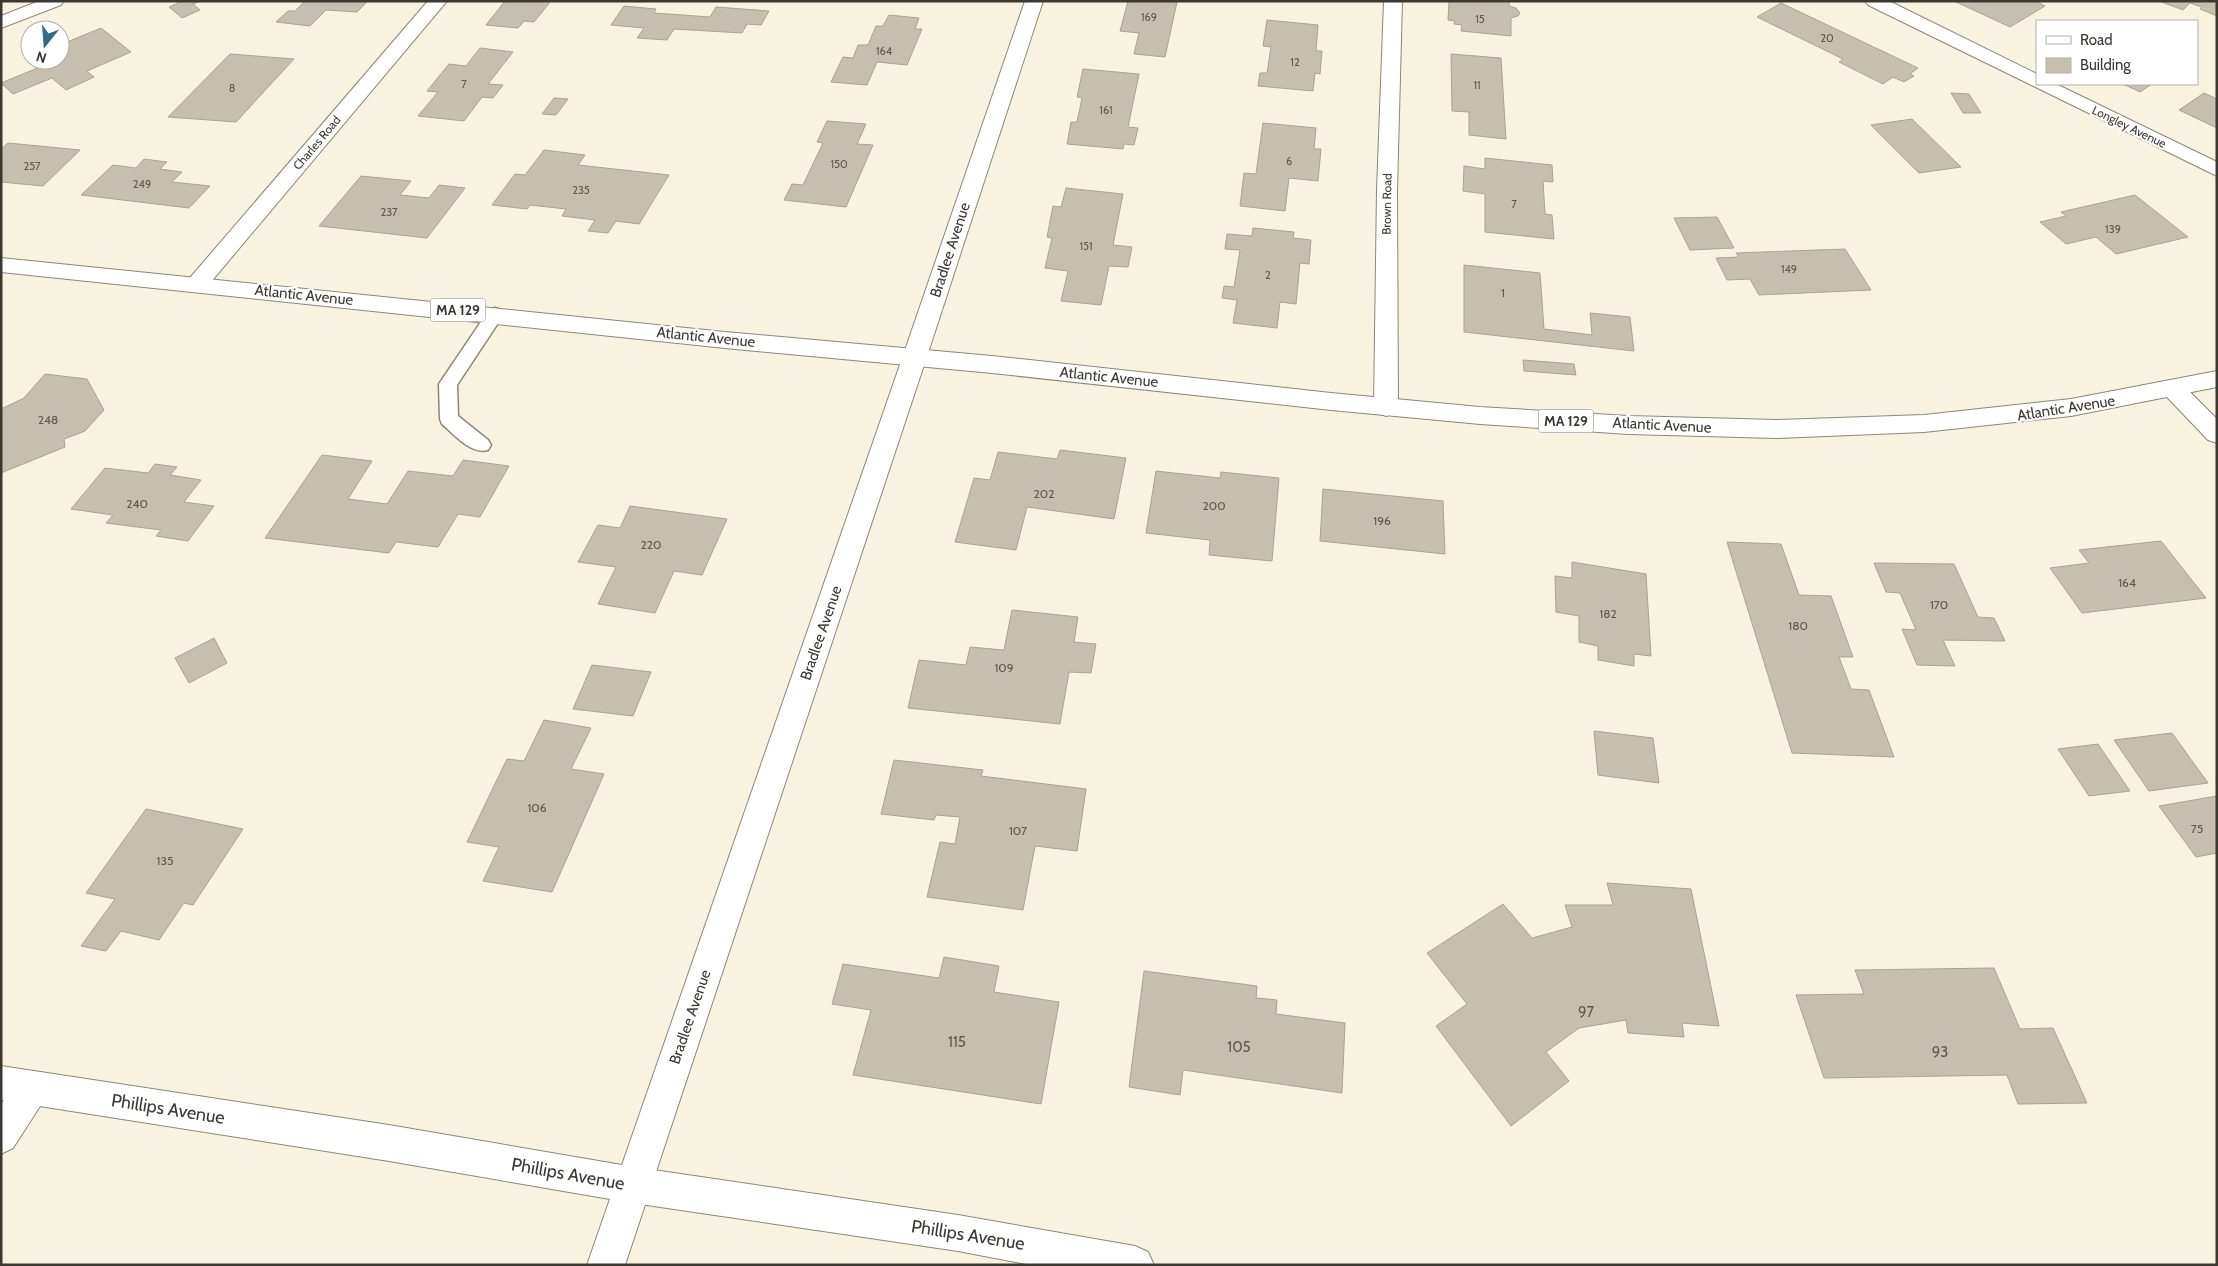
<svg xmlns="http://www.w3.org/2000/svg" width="2218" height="1266" viewBox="0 0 2218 1266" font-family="Cabin,sans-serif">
<rect width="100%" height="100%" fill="#f8f2e0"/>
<path fill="#c6bfaf" stroke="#a9a393" d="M183,1H201L193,4L200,10L182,18L169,7Z
M305,1H368L357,12L326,10L310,26L276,22L288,11H295Z
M505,1H551L534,22L524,21L518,28L486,25Z
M1128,1L1177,2L1165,57L1134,54L1139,33L1120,31Z
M1449,1H1509V6L1516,8L1520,13L1518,16L1511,18V36L1461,31L1462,25L1454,24L1455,21L1448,20Z
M1954,1H2035L2045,6L2010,27Z
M2159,1H2217V16L2200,9L2202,7L2190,3L2183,10Z
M1781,3L1918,68L1910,74L1914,76L1904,82L1893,77L1883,84L1839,62L1843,59L1757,17Z
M624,6L656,9L654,13L710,17L716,7L769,11L761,25L747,24L742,33L674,29L667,40L637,38L644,28L611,25Z
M889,15L919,18L915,29H922L907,65L877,62L867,85L831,82L843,57L853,58L858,45H868L876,26H883Z
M1267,20L1318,25L1316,51H1322L1320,74L1315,73L1313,91L1258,86L1260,73H1267L1271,47L1263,46Z
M101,28L131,52L87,71L94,77L66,90L52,78L13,94L1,83L40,67L35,63L42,60H60V53L66,50L60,45Z
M480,48L513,52L488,84L503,85L493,98L482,97L464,121L418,116L438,92L427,91L449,64L466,66Z
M230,54L294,59L236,122L168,117Z
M1451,54L1501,58L1506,139L1469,135V112L1452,111Z
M1083,69L1139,74L1128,127L1138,128L1134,145L1124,144L1123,149L1067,144L1071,122H1077L1082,98L1077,97Z
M2123,84H2152L2140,92Z
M1951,93L1969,94L1981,113H1963Z
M2204,93L2217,99V128L2179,110Z
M554,98L568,99L556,115L542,114Z
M1912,119L1961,167L1919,173L1871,125Z
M827,121L866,124L857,144L873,145L846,207L784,200L792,184L803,185L823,143L817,142Z
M1263,123L1316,128L1314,149H1321L1318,181L1289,178L1285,211L1240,206L1244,173L1256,174Z
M8,143L80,150L43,186L1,182V149Z
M544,150L585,155L578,165L669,175L639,224L616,221L608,233L588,231L595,220L562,216L566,209L530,205L527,209L492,205L515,174L525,175Z
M1485,158L1552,165L1553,182L1543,181L1545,214L1552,215L1554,239L1485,232V194L1463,191L1464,166L1485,169Z
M144,159L167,162L160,169L182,172L172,182L210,186L189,208L81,195L113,165L136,168Z
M361,176L411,181L400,195L429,198L439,185L465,188L427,238L319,226Z
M1066,188L1123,194L1113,245L1132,247L1128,267L1109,266L1101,305L1061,301L1068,271L1045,268L1052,238L1047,237L1053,206L1061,207Z
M2135,195L2188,237L2116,254L2096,237L2066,244L2040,222L2066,216L2061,212Z
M1717,217L1734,248L1690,250L1674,218Z
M1253,228L1294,232L1293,238L1311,240L1309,264L1300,263L1296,304L1280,302L1277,328L1233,323L1237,300L1222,298L1224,286L1234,287L1240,250L1225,249L1227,234L1252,236Z
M1845,249L1871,290L1759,295L1750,279L1727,280L1716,258L1739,257L1736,253Z
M1464,265L1540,273L1544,329L1592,335L1590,313L1630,317L1634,351L1464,332Z
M1523,360L1574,364L1576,375L1524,371Z
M45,374L87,379L104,410L85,431L64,439L65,447L1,473V409L24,398Z
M1060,450L1126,458L1114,519L1027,507L1016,550L955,542L974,478L990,480L998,452L1057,459Z
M322,455L372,461L348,499L387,504L408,471L453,476L463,460L509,466L480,517L458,514L438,547L396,542L389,553L265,538Z
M155,464L177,467L170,475L201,480L184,502L214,506L188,541L156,536L161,530L106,523L113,515L71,509L105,468L148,473Z
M1156,471L1220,478L1221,472L1279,478L1272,561L1209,555L1210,540L1146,533Z
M1323,489L1443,501L1445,554L1320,541Z
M630,506L727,519L702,575L674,571L655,613L598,604L616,567L578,562L598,525L620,528Z
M2161,541L2206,598L2082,613L2050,568L2089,563L2079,550Z
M1727,542L1781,544L1799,595L1831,596L1853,657H1839L1851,689L1869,690L1894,757L1792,753Z
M1572,562L1646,574L1651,656L1634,654V666L1598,660V646L1579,642V616L1556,612L1555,576L1572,578Z
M1874,563L1954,564L1978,617L1994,618L2005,641L1943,640L1955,666L1917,665L1902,629L1916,630L1900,593L1886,592Z
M1012,610L1078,617L1074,642L1096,644L1091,673L1069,672L1060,724L908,708L919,660L966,665L970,647L1004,650Z
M214,638L227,663L189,683L175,658Z
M592,665L651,672L633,716L573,709Z
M544,720L591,728L571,769L604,774L552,892L483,881L499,847L467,842L507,759L524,761Z
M1594,731L1653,738L1659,783L1598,775Z
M2172,733L2208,783L2149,791L2114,740Z
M2098,744L2130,791L2089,796L2058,749Z
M894,760L983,770L981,776L1086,789L1077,851L1035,846L1023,910L927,897L940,842L955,844L960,817L936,815L934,820L881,814Z
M2217,796V853L2196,857L2159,806Z
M146,809L243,829L193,905L184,903L159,940L121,931L106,951L81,946L115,899L86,893Z
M1607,883L1691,889L1719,1026L1682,1023L1684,1037L1628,1033L1626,1020L1579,1028L1546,1052L1569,1081L1511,1126L1436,1026L1467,1004L1427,953L1503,904L1532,938L1572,927L1565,905H1613Z
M944,957L999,966L994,992L1059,1002L1041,1104L853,1075L871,1010L832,1004L843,964L939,978Z
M1994,968L2020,1029L2053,1028L2087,1103L2018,1104L2007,1075L1824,1078L1796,995L1864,994L1855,970Z
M1144,971L1257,986L1256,998L1277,1000L1276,1014L1345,1023L1342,1093L1183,1070L1180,1095L1129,1087Z"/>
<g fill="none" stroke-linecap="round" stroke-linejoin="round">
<defs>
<path id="lane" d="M495,308L501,310L504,314L457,385L458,416L488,440L491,445L488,450C471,455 454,434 442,424L440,419L439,384L489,310Z"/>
<path id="street" d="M39,1H64L61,5L1,28V16Z
M428,1H447L205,289L197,291L189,289L186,284L189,279Z
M1025,1H1043L927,356L923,362L915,364L907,362L903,356Z
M1384,1H1402L1397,190L1398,407L1394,413L1386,416L1378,413L1374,407L1377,190Z
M1865,1H1889L2037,74V84H2056L2217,162V176L1868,5Z
M2173,381L2181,383L2217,419V443L2208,440L2165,395L2161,389L2165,383Z
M32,1071L44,1076L49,1088L44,1100L13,1148L1,1154V1104L20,1076Z
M633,1167L958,1215L1135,1246L1148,1252L1154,1265H1031L958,1251L633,1203L620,1198L615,1185L620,1172Z"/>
<path id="secondary" d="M915,348L923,350L927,356L625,1265H587L610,1199L389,1161L1,1100V1066L389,1125L622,1165L903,356L907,350Z"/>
<path id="primary" d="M1,258L725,332L992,356L1331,393L1480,407L1628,416L1777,420L1924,415L2071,399L2217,371V387L2071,416L1924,432L1777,438L1628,434L1480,424L1331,410L992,373L725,348L1,272Z"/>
</defs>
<use href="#lane" stroke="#8d8777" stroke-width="3"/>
<use href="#street" stroke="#8d8777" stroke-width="2"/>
<use href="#secondary" stroke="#8d8777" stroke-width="2"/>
<use href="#primary" stroke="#8d8777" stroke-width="2"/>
<use href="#lane" fill="#fff" fill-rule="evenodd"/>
<use href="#street" fill="#fff" fill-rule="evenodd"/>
<use href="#secondary" fill="#fff" fill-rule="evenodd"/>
<use href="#primary" fill="#fff" fill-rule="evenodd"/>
</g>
<g text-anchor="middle" stroke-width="4.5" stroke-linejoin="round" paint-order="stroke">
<g font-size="11" fill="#5e5a51">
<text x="1149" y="21">169</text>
<text x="1480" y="23">15</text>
<text x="1827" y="42">20</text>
<text x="884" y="55">164</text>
<text x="1295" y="66">12</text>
<text x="464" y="88">7</text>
<text x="1477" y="89">11</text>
<text x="232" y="92">8</text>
<text x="1106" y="114">161</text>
<text x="1289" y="165">6</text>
<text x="839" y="168">150</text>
<text x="32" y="170">257</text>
<text x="142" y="188">249</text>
<text x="581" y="194">235</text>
<text x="1514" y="208">7</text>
<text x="389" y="216">237</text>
<text x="2113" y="233">139</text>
<text x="1086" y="250">151</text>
<text x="1789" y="273">149</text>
<text x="1268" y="279">2</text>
</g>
<g font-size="12" fill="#3c3932" stroke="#fff">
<text transform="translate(2129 127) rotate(26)" y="4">Longley Avenue</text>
<text transform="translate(317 143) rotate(-50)" y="4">Charles Road</text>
<text transform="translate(1387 204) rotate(-89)" y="4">Brown Road</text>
</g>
<g font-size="12" fill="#5e5a51">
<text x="1503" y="297">1</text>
<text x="48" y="424">248</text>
<text x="1044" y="498">202</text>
<text x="137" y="508">240</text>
<text x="1214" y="510">200</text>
<text x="1382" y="525">196</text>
<text x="651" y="549">220</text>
<text x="2127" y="587">164</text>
<text x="1939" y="609">170</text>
<text x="1608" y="618">182</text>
<text x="1798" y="630">180</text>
<text x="1004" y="672">109</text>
<text x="537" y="812">106</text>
<text x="2197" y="833">75</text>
<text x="1018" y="835">107</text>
<text x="165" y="865">135</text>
</g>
<g fill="#fff" stroke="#767470" stroke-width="1">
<rect x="430.5" y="298.5" width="55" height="23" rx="4"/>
<rect x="1538.5" y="409.5" width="55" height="23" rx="4"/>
</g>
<g font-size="14" font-weight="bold" fill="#3c3932">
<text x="458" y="315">MA 129</text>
<text x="1566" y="426">MA 129</text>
</g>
<g font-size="15" fill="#3c3932" stroke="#fff">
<text transform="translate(950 250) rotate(-72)" y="5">Bradlee Avenue</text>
<text transform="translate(304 295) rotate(6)" y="5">Atlantic Avenue</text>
<text transform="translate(706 337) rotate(6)" y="5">Atlantic Avenue</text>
<text transform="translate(1109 377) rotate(6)" y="5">Atlantic Avenue</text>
<text transform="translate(2066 408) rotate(-9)" y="5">Atlantic Avenue</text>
<text transform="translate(1662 425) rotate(3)" y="5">Atlantic Avenue</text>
<text transform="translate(821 633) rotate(-71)" y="5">Bradlee Avenue</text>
<text transform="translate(690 1017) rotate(-71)" y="5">Bradlee Avenue</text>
</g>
<g font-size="15" fill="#5e5a51">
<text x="1586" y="1017">97</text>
<text x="957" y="1047">115</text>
<text x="1239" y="1052">105</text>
<text x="1940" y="1057">93</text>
</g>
<g font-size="18" fill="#3c3932" stroke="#fff">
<text transform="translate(168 1109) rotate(9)" y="6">Phillips Avenue</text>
<text transform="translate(568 1174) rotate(10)" y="6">Phillips Avenue</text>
<text transform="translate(968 1235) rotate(9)" y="6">Phillips Avenue</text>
</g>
</g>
<rect width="2218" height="1266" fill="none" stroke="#3c3932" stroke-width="5"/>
<rect x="2036" y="20" width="162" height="65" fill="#ffffff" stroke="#b1b0ad"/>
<rect x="2046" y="36" width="25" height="8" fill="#ffffff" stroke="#b1b0ad"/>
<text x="2080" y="45" font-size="15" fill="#3c3932">Road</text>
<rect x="2046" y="58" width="25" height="15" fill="#c6bfaf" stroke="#b1b0ad"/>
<text x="2080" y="70" font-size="15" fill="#3c3932">Building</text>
<g transform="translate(45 45) rotate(197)"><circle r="24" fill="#ffffff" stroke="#b1b0ad"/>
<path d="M0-4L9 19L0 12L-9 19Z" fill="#326b85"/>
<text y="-8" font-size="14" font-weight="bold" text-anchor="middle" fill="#3c3932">N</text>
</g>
</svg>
